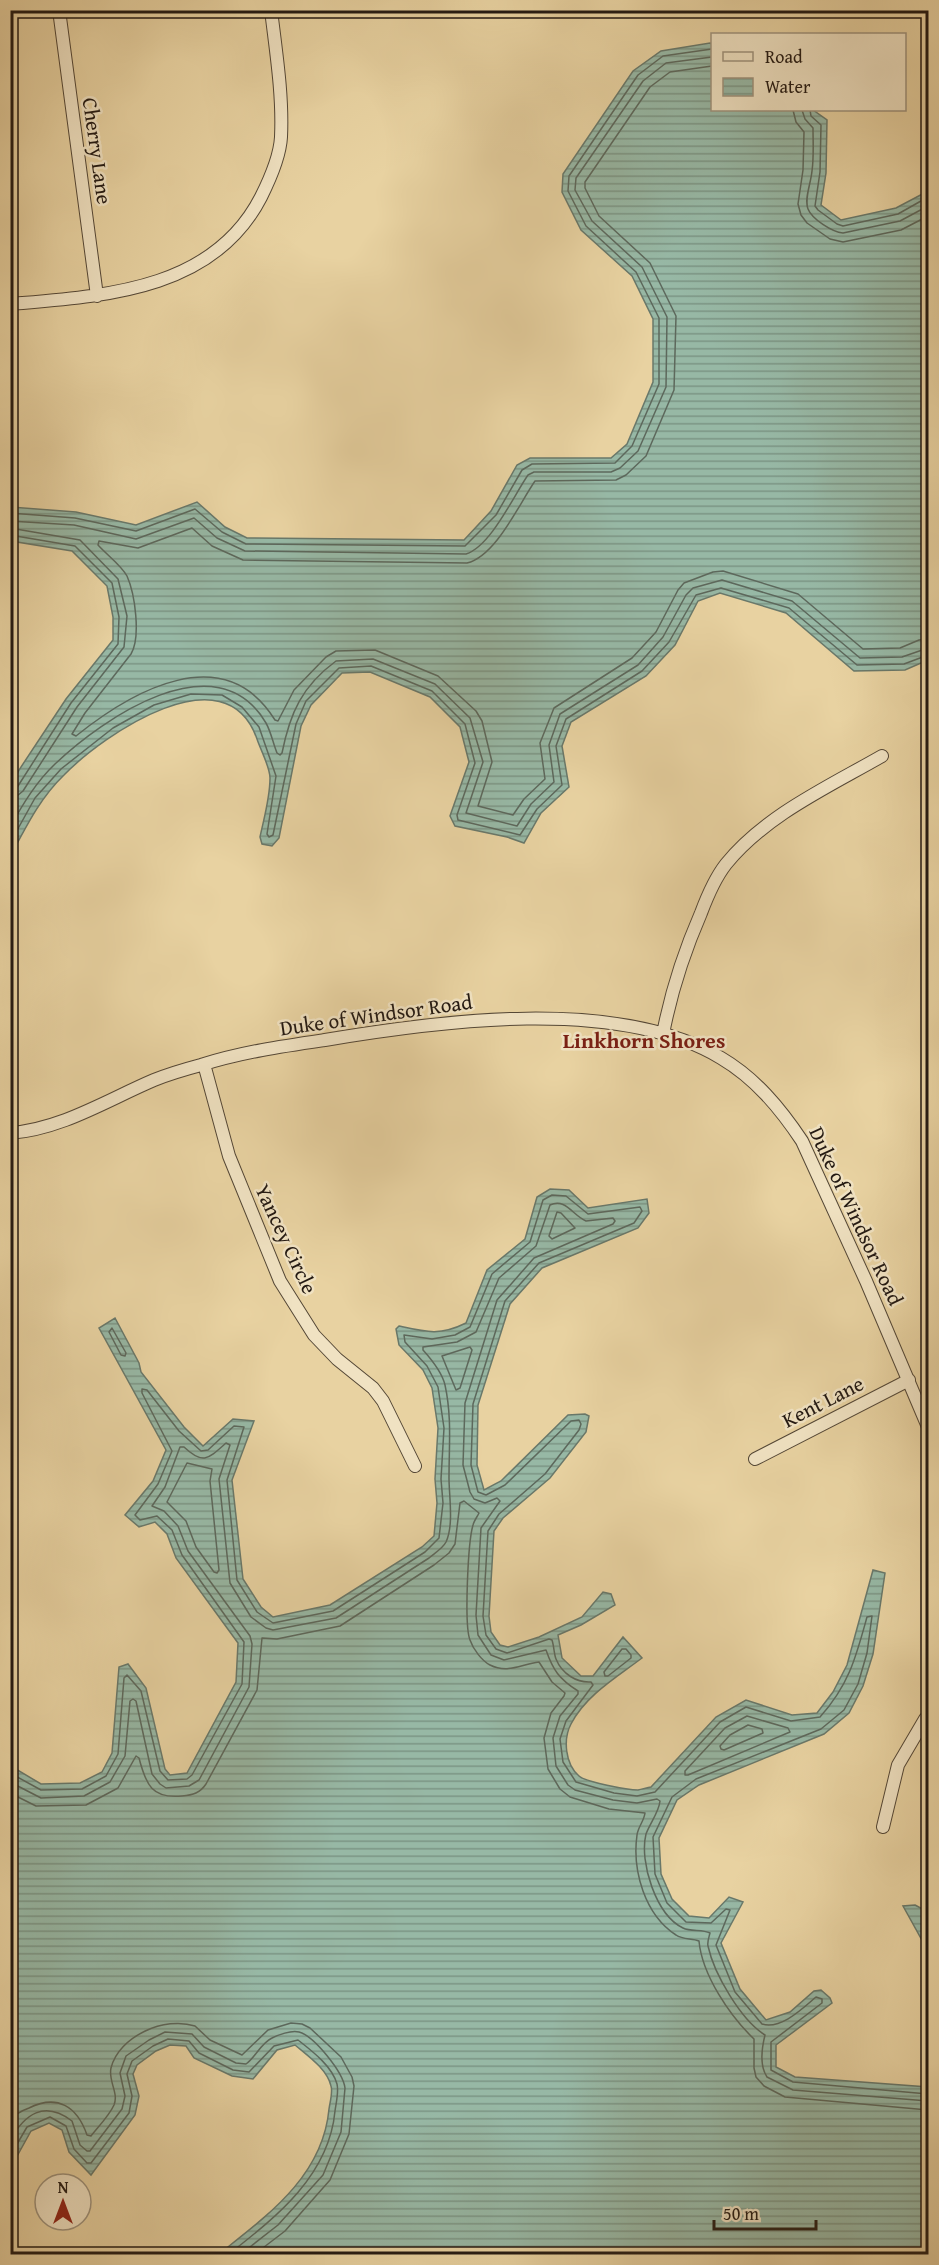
<svg xmlns="http://www.w3.org/2000/svg" width="939" height="2265" viewBox="0 0 939 2265" font-family="'Gentium Book Plus',serif">
<defs>
<pattern id="water-rules" width="6" height="5" patternUnits="userSpaceOnUse" patternTransform="scale(1.5)"><rect width="6" height="5" fill="#97b8a5"/><path d="M0 2.5h6" fill="none" stroke="#7b9585"/></pattern>
</defs>
<rect width="100%" height="100%" fill="#e8d2a1"/>
<filter id="stains"><feTurbulence type="fractalNoise" baseFrequency=".00333" numOctaves="4"/><feColorMatrix values="0 0 0 0 .2 0 0 0 0 .09 0 0 0 0 .02 0 0 0 .5 -.17"/></filter>
<radialGradient id="worn" r=".72"><stop offset=".6" stop-color="#630" stop-opacity="0"/><stop offset="1" stop-color="#630" stop-opacity=".3"/></radialGradient>
<path fill="url(#water-rules)" stroke="#69786a" stroke-width="1.5" d="M710,43L712,44V110H813L827,120L826,173L821,205L841,220L896,208L928,191V660L905,670L854,671L786,613L720,593L698,601L675,645L646,676L571,722L562,746L569,787L541,813L524,843L507,837L455,826L450,816L469,762L460,727L430,697L370,672L342,673L311,705L301,726L279,838L272,846L262,844L260,837C264,818 270,798 270,778C270,767 261,751 257,739C226,650 103,735 64,775C40,798 26,827 11,855V788L19,770L66,699L113,640V617L107,586L72,551L11,541V507L76,512L136,525L197,502L225,527L247,538L464,540L491,511L517,465L530,458H611L627,444L653,382V319L632,276L581,230L562,192L563,174L633,71L661,51Z
M550,1189L569,1190L588,1208L647,1199L649,1213L638,1228L542,1268L510,1304L478,1405L477,1465L484,1490L501,1481L568,1415L585,1414L589,1416L586,1432L550,1478L503,1518L494,1531L489,1616L491,1632L500,1645L508,1647L539,1637L582,1617L603,1592L611,1594L615,1605L581,1625L558,1635L562,1658L581,1676H593L623,1637L642,1658C617,1677 586,1695 571,1724C563,1739 565,1764 579,1776C585,1782 628,1790 638,1790C642,1789 647,1788 651,1787L716,1717L746,1700L792,1715L817,1713L833,1692L847,1665L873,1570L885,1573L873,1654L863,1686L849,1713L824,1734L699,1785L677,1800L659,1838L661,1874L672,1899L689,1916L709,1918L729,1897L743,1902L721,1943L740,1989L766,2020L790,2012L814,1991L821,1990L830,1998L832,2003L776,2045V2067L795,2077L928,2087V2254H219C268,2215 323,2176 329,2109C330,2102 333,2092 331,2086C327,2069 308,2056 295,2045L277,2050L253,2079L232,2076L194,2058L186,2046L170,2045L156,2051L137,2065L133,2074L139,2096L135,2115L91,2175L69,2152L62,2130L49,2123L31,2131L16,2158H11V1766L41,1784L80,1783L102,1772L112,1753L119,1667L128,1664L146,1688L165,1769L170,1775L187,1773L236,1682L238,1643L176,1558L167,1534L155,1522L139,1527L125,1515L153,1481L166,1450L99,1328L115,1318L139,1363L141,1372L184,1427L203,1446L233,1419L254,1421L232,1480L243,1579L261,1607L273,1617L330,1605L422,1547L434,1536L437,1503L435,1479L438,1428L432,1388L423,1370L399,1345L396,1329L399,1326C426,1332 440,1336 466,1323L487,1270L525,1239L537,1197Z
M915,1905L928,1912V1951L903,1906Z"/>
<g fill="none" stroke-linecap="round" stroke-linejoin="round">
<path stroke="#5d685c" stroke-width="1.5" d="M712,66L670,72L650,87L585,182V188L599,216L650,263L676,316L674,390L646,456L626,475L616,480L535,481C519,504 496,556 467,563L243,560L212,546L192,528L138,548L99,541L98,545C107,555 121,565 127,576C135,594 141,637 131,654L85,713L72,734L76,736C132,691 224,638 275,720L278,721L294,690L326,657L336,651L375,650L438,676L476,711L482,721L492,762L478,806L513,815L524,799L545,779L540,743L554,708L632,658L656,632L678,590L684,583L713,572L723,571L798,594L863,649L900,648L919,640L928,639
M793,110L796,122L804,132L803,170L798,204L801,215L807,223L830,239L843,242L901,230L928,216
M802,110L805,119L813,128C813,142 814,157 812,171C811,183 804,199 808,209C812,219 832,232 843,233L900,221L928,206
M810,110L811,116L821,125L820,172L815,206L818,210L837,224L843,226L898,214L928,197
M10,513L75,518L136,531L195,509L222,532L246,544L465,546L496,515L522,470L532,464L615,463L632,446L659,384V318L636,272L586,226L568,191L569,176L638,75L663,56L712,49
M10,521L74,525L136,539L194,518L217,538L245,551L466,554C491,546 514,495 528,475L534,472H611L620,468L638,451L666,387L667,317L642,267L592,221L575,190L576,178L643,81L666,63L712,57
M10,528L80,540L118,579L127,616L124,647L77,707L23,791L17,796H10
M10,535L75,546L112,583L119,617L118,644L71,703L18,786L10,789
M10,827C23,804 36,782 55,764C102,719 217,639 266,723C271,732 273,743 277,753L280,755L282,753C290,713 302,686 336,661L373,659L435,684L470,718L483,762L466,813L517,826L531,804L554,782L549,745L560,714L638,665L663,637L686,595L693,588L722,580L792,601L860,658L902,657L928,648
M10,843L35,798L61,769L113,728L154,705L191,694L222,695L242,707L259,727L276,776L267,834L269,837L273,835L296,724L306,701L339,668L371,666L432,691L465,724L475,763L457,815L458,820L520,835L537,809L562,785L556,746L566,719L642,671L669,642L696,595L721,588L789,608L857,665L904,664L928,655
M557,1212L561,1213L575,1228L552,1239L549,1236Z
M112,1328L126,1353L125,1356L121,1355L109,1332Z
M470,1347L472,1350L460,1388L456,1390L442,1356Z
M187,1463L212,1469L210,1481L219,1570L217,1573L214,1572L196,1547L186,1521L167,1502Z
M622,1649H626L631,1655V1658L608,1676H605L604,1672Z
M747,1716L788,1728L790,1732L688,1775H685V1771L725,1728Z
M748,1725L762,1729L763,1733L724,1750L721,1749L720,1746L730,1735Z
M10,1773L41,1790L82,1789L106,1776L118,1754L124,1678L127,1675L141,1691L160,1771L168,1780L187,1779L192,1775L242,1684L244,1642L182,1555L172,1530L157,1516L140,1520L135,1515L158,1484L172,1451L142,1393V1389L147,1390L179,1431L201,1451L208,1450L234,1426L244,1427L227,1480L237,1580L257,1612L273,1623L333,1611L425,1552L439,1538L443,1503L441,1479L444,1428L438,1387L427,1366L405,1342L404,1335L432,1339L455,1335L470,1327L492,1274L530,1242L543,1200L552,1195L566,1196L588,1214L640,1207L642,1211L634,1223L539,1263L505,1301L473,1404L471,1465L478,1492L486,1495L505,1485L571,1421L579,1420L581,1424L579,1430L545,1474L499,1514L488,1531L483,1616L486,1635L496,1649L507,1653L549,1639L552,1640C554,1646 554,1654 556,1659C562,1674 577,1683 591,1682L593,1685L566,1721L560,1739L563,1762L576,1782L614,1793L637,1796L655,1792L720,1722L746,1707L791,1721L820,1717C849,1685 856,1657 867,1617L872,1616L867,1653L858,1684L844,1710L821,1729L696,1779L672,1797L653,1837L655,1874L667,1903L686,1922L711,1923L726,1909L730,1910L716,1945L735,1992L762,2024C781,2030 803,2008 816,1997L822,1999V2003L771,2042V2070L793,2082L928,2094
M10,1782L41,1798L84,1796L110,1782L125,1756L130,1701L133,1699L136,1701L152,1774L160,1784L166,1788L189,1786L199,1780L249,1687L252,1644L250,1636L188,1551L178,1526L164,1511L152,1506L165,1487L180,1447H184C203,1465 208,1459 226,1443L230,1445L219,1479L230,1583L251,1617L266,1628L273,1630L336,1618L429,1558C435,1553 443,1548 446,1542C454,1525 449,1496 449,1478C449,1446 452,1417 445,1385C442,1372 432,1360 423,1350V1347L457,1342L476,1332L499,1278L536,1246L550,1205C566,1198 572,1215 586,1221L613,1218L615,1221L613,1224L534,1258L497,1300L465,1403L463,1465L470,1492L474,1499L485,1503L497,1498L500,1501L481,1528L476,1615L478,1635L491,1655L504,1660L546,1650C553,1670 559,1679 578,1691V1694L560,1716L553,1738L556,1766L568,1785L575,1790L613,1800L637,1803L657,1799L660,1801C659,1812 650,1823 646,1834C639,1862 656,1915 683,1928C691,1932 702,1929 710,1933C709,1937 707,1942 708,1946C714,1974 741,2020 765,2035C762,2047 759,2065 767,2077L793,2090L928,2101
M10,1793L36,1806L86,1805L118,1788L136,1756L139,1758C146,1785 152,1799 182,1796C193,1795 200,1793 206,1784L257,1690L262,1638L277,1639L340,1626L434,1565L449,1553L455,1544L460,1503L464,1501L479,1513C477,1517 474,1521 473,1525C468,1542 464,1625 470,1640C473,1649 482,1661 490,1665C508,1674 521,1664 539,1662L552,1682L565,1693L564,1696L551,1713L544,1738L548,1769L560,1789L570,1797L609,1809L645,1813C644,1821 638,1827 637,1835C632,1871 645,1915 676,1935C683,1940 692,1938 699,1941C702,1975 730,2016 754,2039V2068L756,2077L764,2086L785,2097L928,2110
M10,2122C15,2114 21,2111 29,2108C57,2094 77,2106 87,2135L91,2136C98,2127 109,2116 114,2105C119,2093 108,2081 111,2068C119,2036 165,2016 195,2026L210,2040L242,2055L268,2030L291,2023L302,2024L310,2028L341,2057L352,2077L354,2086L349,2134L330,2180L285,2231L255,2254
M10,2140C25,2114 44,2100 72,2121L80,2145L87,2151H90L122,2109L125,2096L120,2073L126,2056L149,2040L165,2032L192,2034L204,2047L236,2063L246,2064C255,2058 261,2043 272,2038C278,2035 291,2030 299,2032C314,2036 343,2072 345,2088L341,2132L323,2175L278,2225L241,2254
M10,2152L13,2151L27,2127L50,2117L66,2126L74,2149L87,2163H91L129,2113L132,2096L127,2074L132,2061L153,2046L168,2039L189,2041L199,2053L233,2070L249,2072L274,2046L298,2040C312,2051 332,2066 337,2084C339,2092 336,2103 335,2111C329,2176 276,2217 229,2254"/>
<defs>
<path id="street" d="M59,10L97,296
M10,304C103,296 213,291 261,197C270,179 280,157 281,137C283,95 276,52 271,10
M663,1034C671,992 684,952 701,913C707,897 715,878 726,864C766,815 828,787 882,756
M204,1064L229,1156L280,1281L314,1335L337,1359L373,1388L383,1401L415,1466
M10,1133C62,1129 107,1100 154,1080C169,1074 186,1069 201,1065C242,1052 284,1046 325,1040C438,1021 618,996 721,1058C755,1078 780,1108 802,1141L866,1281L928,1427
M755,1459L909,1380
M883,1827L898,1765L925,1719L928,1716"/>
</defs>
<use href="#street" stroke="#544736" stroke-width="14"/>
<use href="#street" stroke="#f0e2c2" stroke-width="12"/>
</g>
<g text-anchor="middle" stroke-width="5" stroke-linejoin="round" paint-order="stroke">
<g font-size="21" fill="#231912" stroke="#f0e2c2">
<text transform="translate(97 151) rotate(82)" y="7">Cherry Lane</text>
<text transform="translate(376 1015) rotate(-8)" y="7">Duke of Windsor Road</text>
<text transform="translate(856 1216) rotate(65)" y="7">Duke of Windsor Road</text>
<text transform="translate(286 1239) rotate(65)" y="7">Yancey Circle</text>
<text transform="translate(823 1402) rotate(-27)" y="7">Kent Lane</text>
</g>
<g font-size="22" font-weight="bold" fill="#7a1f14" stroke="#f0e2c2">
<text x="644" y="1048">Linkhorn Shores</text>
</g>
</g>
<rect width="939" height="2265" fill="none" stroke="#e8d2a1" stroke-width="36"/>
<rect x="12" y="12" width="915" height="2241" fill="none" stroke="#231912" stroke-width="3"/>
<rect x="18" y="18" width="903" height="2229" fill="none" stroke="#231912" stroke-width="1.5"/>
<rect x="711" y="33" width="195" height="78" fill="#f0e2c2" stroke="#9e927c" stroke-width="1.5"/>
<rect x="723" y="52" width="30" height="9" fill="#f0e2c2" stroke="#9e927c" stroke-width="1.5"/>
<text x="765" y="63" font-size="18" fill="#231912">Road</text>
<rect x="723" y="78" width="30" height="18" fill="url(#water-rules)" stroke="#9e927c" stroke-width="1.5"/>
<text x="765" y="93" font-size="18" fill="#231912">Water</text>
<g transform="translate(63 2202)"><circle r="28" fill="#f0e2c2" stroke="#9e927c" stroke-width="1.5"/>
<path d="M0-4.5L10 22L0 15L-10 22Z" fill="#8f2418"/>
<text y="-9" font-size="16" font-weight="bold" text-anchor="middle" fill="#231912">N</text>
</g>
<path d="M714 2220v9h102v-9" fill="none" stroke="#231912" stroke-width="3"/>
<text x="723" y="2220" font-size="18" fill="#231912" stroke="#f0e2c2" stroke-width="4.5" paint-order="stroke">50 m</text>
<rect width="100%" height="100%" filter="url(#stains)"/>
<rect width="100%" height="100%" fill="url(#worn)"/>
</svg>
